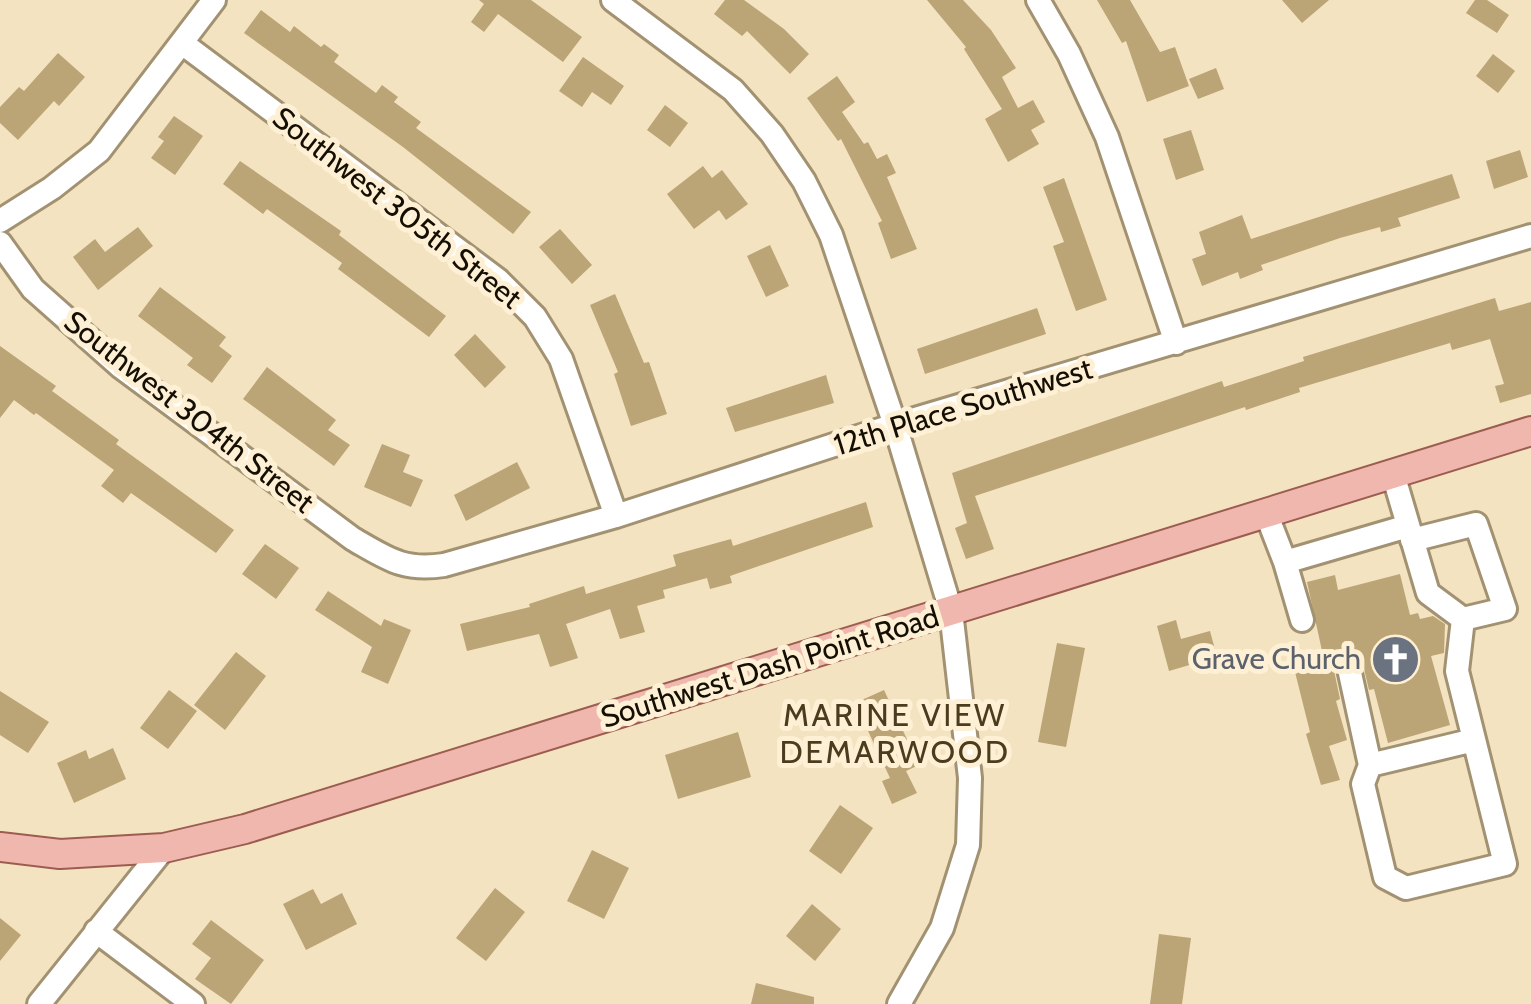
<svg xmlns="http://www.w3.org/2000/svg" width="1531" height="1004" viewBox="0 0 1531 1004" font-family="Cabin,sans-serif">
<rect width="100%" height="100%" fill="#f4e3c0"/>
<path fill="#bba476" d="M479,0H531L582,37L563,62L498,14L484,32L471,22L484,4Z
M725,0H744L784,29L809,54L790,74L747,31L742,36L714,14Z
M927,0H963L991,30L1016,68L1002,77L1018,108L1033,100L1045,122L1031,130L1039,144L1008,162L985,119L1002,109L964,49L966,47Z
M1097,0H1130L1160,52L1175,47L1189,86L1147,102L1126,41L1122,43Z
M1282,0H1329L1302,23Z
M1475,0H1487L1509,15L1497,33L1466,13Z
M261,10L290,32L294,26L321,47L324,44L339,55L334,62L376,93L382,85L398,97L394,102L421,122L416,128L531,212L513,234L403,147L244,33Z
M58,53L85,77L59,106L54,101L18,140L0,123V107L19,87L24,91Z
M1493,54L1515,71L1498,93L1476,76Z
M583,57L624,86L611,105L592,92L582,107L559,91Z
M1216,68L1224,89L1198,99L1189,79Z
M837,76L855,102L842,112L864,144L868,142L877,159L887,154L896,173L887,177L917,249L891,259L878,223L882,221L841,139L838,141L807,98Z
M665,105L688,123L670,147L647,130Z
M174,116L203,136L175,175L151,158L164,141L158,137Z
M1191,130L1204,170L1176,180L1163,139Z
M1520,150L1528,177L1494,189L1486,161Z
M240,161L341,231L339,235L446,316L429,337L338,269L342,263L267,209L263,214L223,184Z
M703,166L712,178L722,170L748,204L726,220L719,210L694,229L667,194Z
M1452,174L1460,198L1398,218L1401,226L1381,232L1380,227L1340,238L1261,265L1263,270L1240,279L1238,272L1202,286L1192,259L1206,254L1199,232L1242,215L1251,239Z
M1064,178L1107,300L1076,311L1053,246L1064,242L1043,187Z
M138,227L153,246L98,290L73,257L95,239L105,252Z
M560,229L592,265L572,284L539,247Z
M770,245L789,286L766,297L747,256Z
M160,287L226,337L219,346L232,356L212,383L187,365L193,358L138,316Z
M615,294L644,363L649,362L667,414L631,426L614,374L618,372L590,305Z
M1495,298L1499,311L1531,302V394L1500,403L1495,386L1504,384L1490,339L1452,350L1450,343L1299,388L1300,392L1246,410L1245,407L975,496L994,549L966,559L955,528L967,523L952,473L1222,381L1224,387L1304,361L1303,357Z
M1037,308L1046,334L925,374L917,349Z
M475,334L506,367L485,388L454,355Z
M0,346L56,386L52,391L119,440L116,444L234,530L216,553L131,493L123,503L101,486L114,470L36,413L34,415L14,400L0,418Z
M267,367L336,420L328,430L350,445L334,466L243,399Z
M826,375L834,403L735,432L726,408Z
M382,444L410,455L403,472L423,480L411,507L364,487Z
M517,462L530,488L466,521L454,495Z
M866,502L873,527L730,576L732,583L710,589L707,578L663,590L665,598L637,606L645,632L620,639L610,609L566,624L578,658L550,667L539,634L467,651L460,624L530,607L529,604L584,586L586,594L676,566L673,555L731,539L733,546Z
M265,544L299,568L276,599L242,574Z
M1400,574L1410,615L1418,613L1420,619L1433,616L1445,624L1444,653L1431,656L1450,725L1388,743L1374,689L1369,690L1362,660L1353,650H1344L1334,659L1333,666L1340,699L1336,701L1347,740L1329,746L1340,780L1321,785L1306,734L1310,732L1294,668L1324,660L1307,582L1335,575L1338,590Z
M328,591L381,626L384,619L411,630L388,684L361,672L372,647L315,610Z
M1176,620L1181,639L1210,631L1217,657L1169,671L1157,626Z
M1057,643L1085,648L1066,747L1038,742Z
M236,652L266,676L225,730L194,705Z
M169,690L197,711L168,749L140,728Z
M884,690L919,765L906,771L917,793L892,804L882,781L890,778L855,703Z
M0,691L49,722L28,753L0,735Z
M738,732L751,777L678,799L665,755Z
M113,748L126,779L74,803L57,763L86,750L89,759Z
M840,805L873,828L841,874L809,851Z
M592,850L629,868L604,919L567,901Z
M495,888L525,912L486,961L456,938Z
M313,889L321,904L342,893L357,924L306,950L283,904Z
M812,904L841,929L815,961L786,936Z
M0,918L21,935L0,961Z
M211,920L264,960L231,1004L195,979L211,958L192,944Z
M1159,934L1191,938L1182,1004H1150Z
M756,983L814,997V1004H751Z"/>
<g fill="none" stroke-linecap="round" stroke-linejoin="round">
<defs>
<path id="minor" d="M613,0L733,90L772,134L804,181L831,235L895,425L951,611L970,778L968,845L942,928L899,1004
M1038,0L1069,54L1107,137L1176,343
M182,43L498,280L535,317L561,359L616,516
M0,221L52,188L99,151L214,0
M0,243L33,289L121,367L353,539C388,559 403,571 444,565L616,516L895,425L1531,236
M1393,474L1428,593L1463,619L1505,609L1476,524L1412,540
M1266,513L1285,562L1408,526
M1285,562L1302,620
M1348,664L1370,765L1363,784L1385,877L1406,888L1505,864L1457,671L1463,619
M1370,765L1474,740
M96,931L193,1004
M39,1004L164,848"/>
<path id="major" d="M0,847L60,854L164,848L245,829L1531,431"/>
</defs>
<use href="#minor" stroke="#a29272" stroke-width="28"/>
<use href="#major" stroke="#9c5d50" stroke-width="32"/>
<use href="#minor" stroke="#fff" stroke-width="22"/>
<use href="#major" stroke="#f0b7af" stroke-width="28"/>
</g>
<defs>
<symbol id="church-disc" viewBox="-11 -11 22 22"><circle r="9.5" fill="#6b7280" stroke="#fef0d4"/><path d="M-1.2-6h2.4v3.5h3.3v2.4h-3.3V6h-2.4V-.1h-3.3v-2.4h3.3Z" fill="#fff"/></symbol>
</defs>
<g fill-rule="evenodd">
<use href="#church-disc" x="1368" y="632" width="55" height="55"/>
</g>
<g text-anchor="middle" stroke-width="10" stroke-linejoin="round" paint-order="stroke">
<g font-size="30" fill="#140e03" stroke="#fef0d4">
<text transform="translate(397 208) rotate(38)" y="10">Southwest 305th Street</text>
<text transform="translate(963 407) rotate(-17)" y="10">12th Place Southwest</text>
<text transform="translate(189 412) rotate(38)" y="10">Southwest 304th Street</text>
<text transform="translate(770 667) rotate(-17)" y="10">Southwest Dash Point Road</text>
</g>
<g font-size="30" fill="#5b616d" stroke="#fef0d4" text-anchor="end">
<text x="1361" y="669">Grave Church</text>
</g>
<g font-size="32" letter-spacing="2.5" fill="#4b3c1e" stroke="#fef0d4">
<text x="895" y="726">MARINE VIEW<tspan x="895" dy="37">DEMARWOOD</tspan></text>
</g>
</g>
</svg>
